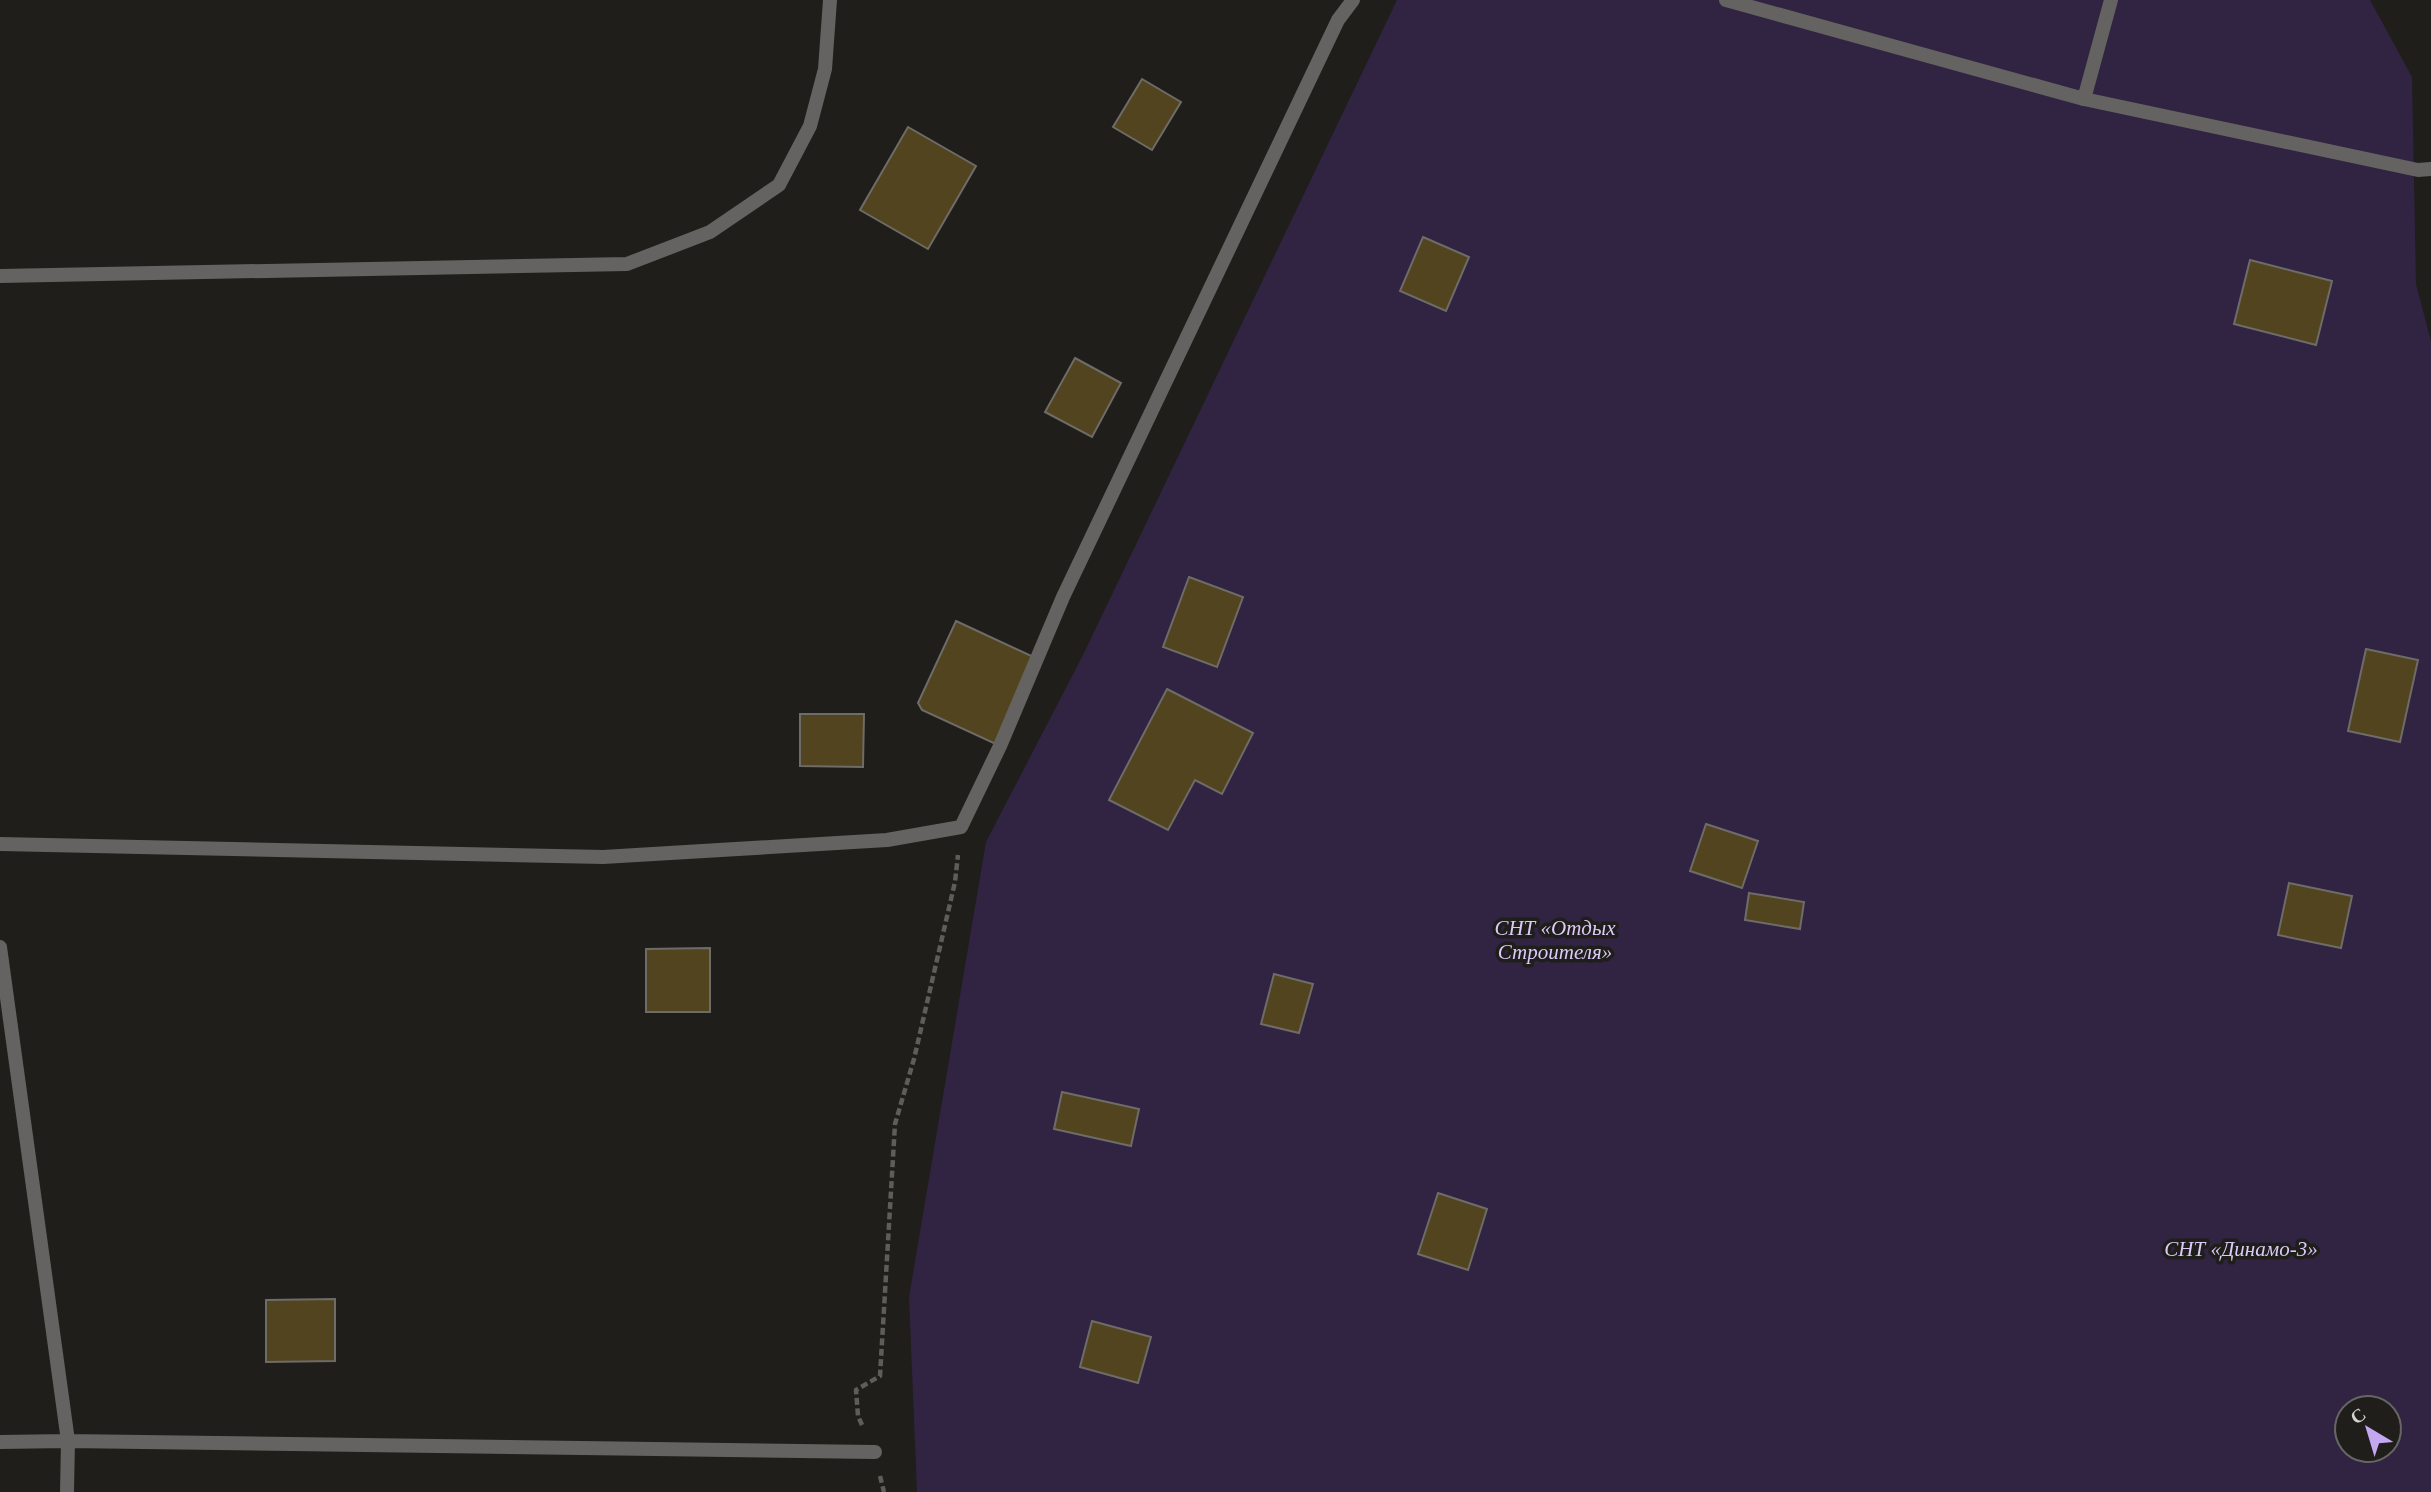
<svg xmlns="http://www.w3.org/2000/svg" width="2431" height="1492" viewBox="0 0 2431 1492" font-family="Georgia,serif">
<rect width="100%" height="100%" fill="#1f1e1a"/>
<path fill="#302442" fill-rule="evenodd" d="M1397,0H2370L2412,77L2416,284L2431,341V1492H917L909,1297L986,842L1082,657ZM2347,1408H2389V1450H2347Z"/>
<path fill="#534420" stroke="#6e6c68" stroke-width="2" d="M1142,79L1181,102L1152,150L1113,127Z
M908,127L976,166L928,249L860,210Z
M1423,237L1469,257L1446,311L1400,291Z
M2250,260L2332,281L2316,345L2234,324Z
M1075,358L1121,383L1092,437L1045,412Z
M1189,577L1243,597L1217,667L1163,647Z
M956,621L1040,660L1000,746L922,710L918,703Z
M2366,649L2418,660L2400,742L2348,731Z
M1167,689L1253,733L1222,794L1195,780L1168,830L1109,800Z
M800,714H864L863,767L800,766Z
M1706,824L1758,841L1742,888L1690,871Z
M2289,883L2352,896L2341,948L2278,935Z
M1749,893L1804,902L1800,929L1745,920Z
M710,948V1012H646V949Z
M1274,974L1313,984L1299,1033L1261,1024Z
M1062,1092L1139,1109L1131,1146L1054,1129Z
M1438,1193L1487,1209L1468,1270L1418,1254Z
M335,1299V1361L266,1362V1300Z
M1092,1321L1151,1337L1138,1383L1080,1367Z"/>
<g fill="none" stroke-linecap="round" stroke-linejoin="round">
<path stroke="#5e5d5a" stroke-width="4.5" stroke-dasharray="7 3.5" stroke-linecap="butt" d="M862,1425L858,1416L856,1390L880,1376L895,1124L914,1059L955,882L958,855
M880,1476L884,1492"/>
<path stroke="#646361" stroke-width="14" d="M2084,99L2111,0"/>
<path stroke="#646361" stroke-width="14" d="M1726,0L2084,99L2418,170L2431,169
M0,276L627,264L710,232L779,185L810,126L825,69L830,0
M0,844L603,857L887,840L961,827L1000,746L1063,597L1338,20L1353,0
M0,947L68,1441L67,1492
M0,1442L68,1441L875,1452"/>
</g>
<g text-anchor="middle" stroke-width="7" stroke-linejoin="round" paint-order="stroke">
<g font-size="21" font-style="italic" fill="#dbcafa" stroke="#1f1e1a">
<text x="1555" y="935">СНТ «Отдых<tspan x="1555" dy="24">Строителя»</tspan></text>
<text x="2241" y="1256">СНТ «Динамо-3»</text>
</g>
</g>
<g transform="translate(2368 1429) rotate(322)"><circle r="33" fill="#1f1e1a" stroke="#676663" stroke-width="2"/>
<path d="M0-5L12 26L0 18L-12 26Z" fill="#c4a7f1"/>
<text y="-10" font-size="19" font-weight="bold" text-anchor="middle" fill="#d4d3d0">С</text>
</g>
</svg>
